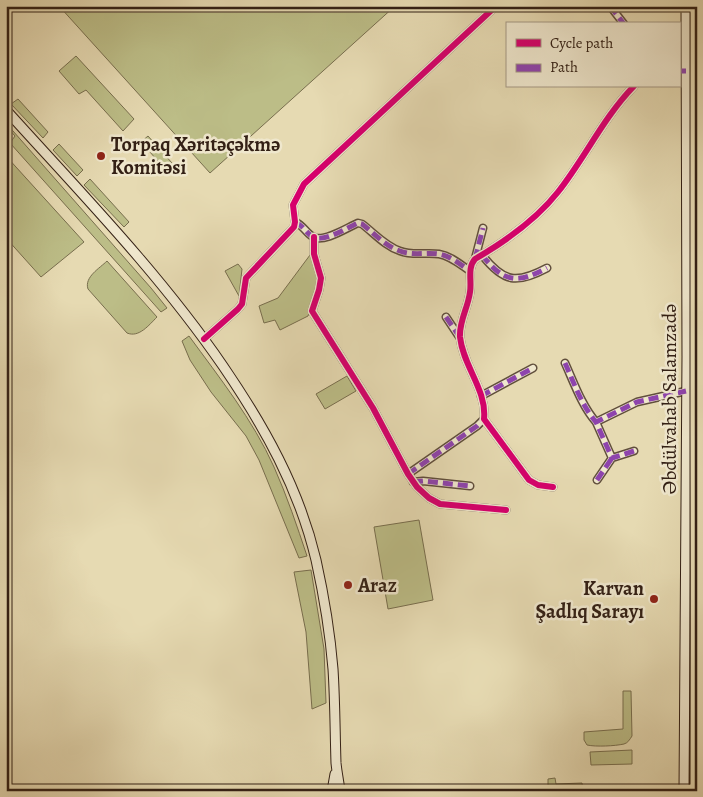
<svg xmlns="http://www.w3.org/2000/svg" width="703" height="797" viewBox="0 0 703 797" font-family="Alegreya,serif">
<rect width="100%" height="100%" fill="#e6dab2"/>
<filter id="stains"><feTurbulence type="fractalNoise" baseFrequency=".004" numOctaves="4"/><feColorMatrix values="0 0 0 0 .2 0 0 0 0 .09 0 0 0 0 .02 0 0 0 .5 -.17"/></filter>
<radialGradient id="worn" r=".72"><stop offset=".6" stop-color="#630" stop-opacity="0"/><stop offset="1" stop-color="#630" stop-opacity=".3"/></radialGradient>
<path fill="#bcbd87" stroke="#786e4e" d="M59,6H395L210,173Z
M690,6H693L691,585H689Z
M76,56L134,119L123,131L86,90L79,94L59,71Z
M18,99L48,132L43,138L11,104Z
M6,123L151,288L167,308L161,312L10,143L15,136L6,126Z
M148,136L172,163L165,169L141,142Z
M59,144L83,170L77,176L53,150Z
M6,156L84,242L41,277L6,238Z
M90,179L129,222L124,227L84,185Z
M313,251L322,281L308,316L280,330L275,320L264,323L259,306L278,298Z
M107,261L157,317C149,325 139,338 127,333L88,289C84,277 100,268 107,261Z
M238,264L242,269L239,296L225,271Z
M189,336C219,377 253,420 274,467C287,496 297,526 307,556L299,558L259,460L246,436L211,392L190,360L182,341Z
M347,376L356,391L325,409L316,394Z
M419,520L433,600L388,609L374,527Z
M311,570L324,649L326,703L312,709L306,632L294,572Z
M623,691H631L632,736C630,739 628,743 624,744C615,746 596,747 587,745L584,740V732L623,729Z
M632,750V764L591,765L590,752Z
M555,778L556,784L582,783L583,791H548V779Z"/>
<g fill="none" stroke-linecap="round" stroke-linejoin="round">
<defs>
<path id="minor" d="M610,6L624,24
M295,222C303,225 306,233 313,237C324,243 348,227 358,223L362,224C374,233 385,246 400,251C413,256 426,252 439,254C451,256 461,265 470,271
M314,237V254L321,278L319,290L312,311L373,408L408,474L417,487L429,498L440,504L506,510
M482,255C504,283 517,284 547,268
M475,259L483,228
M446,317L460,338
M204,339L238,309L242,304L246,278L294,227L295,222L293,205L304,184L496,6
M565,363C574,383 582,406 596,422
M481,396L533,368
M634,451L612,458L596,422L637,402L686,391
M408,474L477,426L484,419
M597,480L612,458
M413,482L423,481L470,486
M553,487L538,485L529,480L484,419C487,390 463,366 460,337C459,321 468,308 470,292C472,281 467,268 475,259C506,241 536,220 558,192C585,158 603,118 634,86"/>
<path id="secondary" d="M6,110C81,193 159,273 223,366C264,426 299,488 316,560C324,596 330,632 333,669C335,700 335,732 336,763C337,773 339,782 340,791
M332,791L335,774
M684,791L687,356L686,6"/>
<path id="primary" d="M695,791L697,475"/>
</defs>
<use href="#minor" stroke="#604e3c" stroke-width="9"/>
<use href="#secondary" stroke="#332015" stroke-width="11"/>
<use href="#primary" stroke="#332015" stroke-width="12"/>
<use href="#minor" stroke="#efe7cd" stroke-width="6"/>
<use href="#secondary" stroke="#efe7cd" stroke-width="9"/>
<use href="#primary" stroke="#e6dab2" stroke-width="10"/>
<path stroke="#8e44ad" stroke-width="5" stroke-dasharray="10 5" stroke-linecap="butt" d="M610,6L624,24
M679,71H686
M295,222C303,225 306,233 313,237C324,243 348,227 358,223L362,224C374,233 385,246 400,251C413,256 426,252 439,254C451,256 461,265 470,271
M482,255C504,283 517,284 547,268
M475,259L483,228
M446,317L459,336
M565,363C574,383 582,406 596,422
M481,396L533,368
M634,451L612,458L596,422L637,402L686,391
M408,474L477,426L484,419
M597,480L612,458
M413,482L423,481L470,486"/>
<defs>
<path id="cycleway" d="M314,237V254L321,278L319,290L312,311L373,408L408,474L417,487L429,498L440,504L506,510
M204,339L238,309L242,304L246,278L294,227L295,222L293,205L304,184L496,6
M553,487L538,485L529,480L484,419C487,390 463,366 460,337C459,321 468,308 470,292C472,281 467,268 475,259C506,241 536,220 558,192C585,158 603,118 634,86"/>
</defs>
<use href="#cycleway" stroke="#efe7cd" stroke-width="9"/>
<use href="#cycleway" stroke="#d6006c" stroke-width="6"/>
</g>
<g fill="#8f2418" stroke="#efe7cd" stroke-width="2">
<circle cx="101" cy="156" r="5"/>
<circle cx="348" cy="585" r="5"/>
<circle cx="654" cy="599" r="5"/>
</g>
<g text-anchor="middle" stroke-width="5" stroke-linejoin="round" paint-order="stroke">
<g font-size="20" font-weight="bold" fill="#332015" stroke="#efe7cd" text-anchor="start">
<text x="111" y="151">Torpaq Xəritəçəkmə<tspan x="111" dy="23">Komitəsi</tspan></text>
<text x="358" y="592">Araz</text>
<text x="644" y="595" text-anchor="end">Karvan<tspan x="644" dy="23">Şadlıq Sarayı</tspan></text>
</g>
<g font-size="20" fill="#332015" stroke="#efe7cd">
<text transform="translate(669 399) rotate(-90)" y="7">Əbdülvahab Salamzadə</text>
</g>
</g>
<rect width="703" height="797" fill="none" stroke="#e6dab2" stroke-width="25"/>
<rect x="8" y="8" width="688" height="782" fill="none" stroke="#332015" stroke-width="2.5"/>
<rect x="12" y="12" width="678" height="772" fill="none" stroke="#332015"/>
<rect x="506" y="22" width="175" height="65" fill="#efe7cd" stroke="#a49783"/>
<rect x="516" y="39" width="25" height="8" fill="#d6006c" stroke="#a49783"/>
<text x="550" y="48" font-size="15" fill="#332015">Cycle path</text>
<rect x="516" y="64" width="25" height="8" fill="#8e44ad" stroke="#a49783"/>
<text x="550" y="72" font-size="15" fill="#332015">Path</text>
<rect width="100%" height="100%" filter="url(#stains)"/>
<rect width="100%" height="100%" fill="url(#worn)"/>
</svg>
